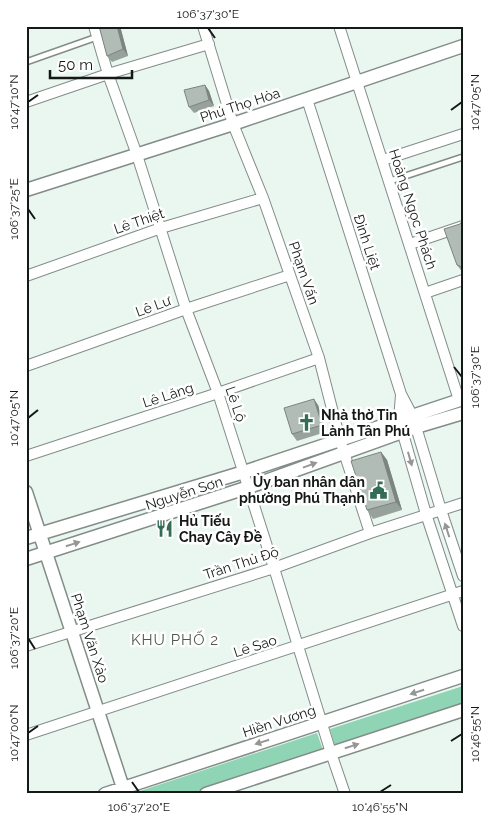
<svg xmlns="http://www.w3.org/2000/svg" width="489" height="820" viewBox="0 0 489 820" font-family="Raleway,sans-serif">
<rect width="100%" height="100%" fill="#eaf6f0"/>
<path fill="#8fd5b5" d="M463,686V704L335,746L330,729Z
M317,733L323,750L189,794H138L137,792Z"/>
<g fill="none" stroke-linecap="round" stroke-linejoin="round">
<defs>
<path id="service" d="M26,62L97,37
M390,181L463,157"/>
<path id="minor" d="M94,26L108,74L137,155L186,309L218,393L274,568L331,753L345,794
M203,26L233,124L263,198L319,358L340,440L370,533
M339,26L459,400
M307,99L401,394L412,415L416,427L441,510L463,576
M26,102L108,74L209,44
M383,160L463,134
M410,244L463,226
M26,276L161,228L263,198
M425,293L463,280
M26,366L186,309L290,275
M401,395L399,420L426,514L463,626
M26,456L218,393L319,358
M26,646L274,568L370,533L463,503
M26,735L463,591"/>
<path id="tertiary" d="M26,190L233,124L463,46
M26,492L125,794
M26,538L244,472L463,399
M26,559L249,487L416,427L463,413
M105,794L463,676
M206,794L463,710"/>
</defs>
<use href="#service" stroke="#838d88" stroke-width="8"/>
<use href="#minor" stroke="#838d88" stroke-width="12"/>
<use href="#tertiary" stroke="#838d88" stroke-width="15"/>
<use href="#service" stroke="#fff" stroke-width="5"/>
<use href="#minor" stroke="#fff" stroke-width="10"/>
<use href="#tertiary" stroke="#fff" stroke-width="12"/>
</g>
<path fill="#98a29d" d="M99,26H120L128,56L112,62L107,56Z
M205,85L209,91L214,106L194,113L189,107Z
M463,220V273L457,265L460,224Z
M318,405L326,432L297,441L292,434Z
M381,452L387,460L402,510L373,519L367,510Z"/>
<path fill="#7c847f" d="M117,26H120L128,56L123,49Z
M205,85L209,91L214,106L209,100Z
M314,399L318,405L326,432L322,425Z
M381,452L387,460L402,510L396,502Z"/>
<path fill="#b1bcb6" stroke="#7c847f" d="M99,26H117L123,49L107,56Z
M205,85L209,100L189,107L184,90Z
M463,220V266L462,267L457,265L444,229L460,224Z
M314,399L322,425L292,434L284,408Z
M381,452L396,502L367,510L351,461Z"/>
<defs><path id="oneway-solid" d="M-6-.8H1V-3.2L6.5 0L1 3.2V.8H-6Z" transform="scale(1.25)"/></defs>
<g fill="#959796">
<use href="#oneway-solid" transform="translate(410 459) rotate(74)"/>
<use href="#oneway-solid" transform="translate(310 465) rotate(-20)"/>
<use href="#oneway-solid" transform="translate(447 530) rotate(-108)"/>
<use href="#oneway-solid" transform="translate(73 544) rotate(-18)"/>
<use href="#oneway-solid" transform="translate(417 692) rotate(162)"/>
<use href="#oneway-solid" transform="translate(262 742) rotate(162)"/>
<use href="#oneway-solid" transform="translate(352 746) rotate(-18)"/>
</g>
<path fill="none" stroke="#141816" stroke-width="2" d="M208,28L215,38M28,102L38,95M451,110L462,102M28,209L35,219M454,367L462,377M28,418L38,410M28,638L35,649M28,733L38,726M451,741L462,734M132,782L139,792M380,792L391,785"/>
<defs>
<symbol id="church-bare" viewBox="-9 -9 18 18"><path d="M-1.2-6h2.4v3.5h3.3v2.4h-3.3V6h-2.4V-.1h-3.3v-2.4h3.3Z" fill="#346d55" stroke="#fff" stroke-width="2.5" paint-order="stroke"/></symbol>
<symbol id="civic-bare" viewBox="-9 -9 18 18"><path d="M-.6-6.5H3V-4.5H.6V-3L4-1V1h2V6H-6V1h2V-1L-.6-3ZM-1.2 2.5V6h2.4V2.5Z" fill="#346d55" stroke="#fff" stroke-width="2.5" paint-order="stroke"/></symbol>
<symbol id="restaurant-bare" viewBox="-9 -9 18 18"><path d="M-5-6h1v4h1v-4h1v4h1v-4h1v5L-1.5 .5V6h-2V.5L-5-1ZM5-6V6H3V1.5H1.5Q1.5-4 5-6Z" fill="#346d55" stroke="#fff" stroke-width="2.5" paint-order="stroke"/></symbol>
</defs>
<g fill-rule="evenodd">
<use href="#church-bare" x="294" y="410" width="25" height="25"/>
<use href="#civic-bare" x="366" y="478" width="25" height="25"/>
<use href="#restaurant-bare" x="152" y="516" width="25" height="25"/>
</g>
<g text-anchor="middle" stroke-width="5" stroke-linejoin="round" paint-order="stroke">
<g font-size="14" fill="#141816" stroke="#fff">
<text transform="translate(240 105) rotate(-18)" y="5">Phú Thọ Hòa</text>
<text transform="translate(413 209) rotate(72)" y="5">Hoàng Ngọc Phách</text>
<text transform="translate(139 221) rotate(-19)" y="5">Lê Thiệt</text>
<text transform="translate(367 242) rotate(72)" y="5">Đinh Liệt</text>
<text transform="translate(304 273) rotate(71)" y="5">Phạm Vấn</text>
<text transform="translate(153 306) rotate(-20)" y="5">Lê Lư</text>
<text transform="translate(168 395) rotate(-18)" y="5">Lê Lăng</text>
<text transform="translate(236 404) rotate(71)" y="5">Lê Lộ</text>
<text transform="translate(184 493) rotate(-18)" y="5">Nguyễn Sơn</text>
<text transform="translate(241 563) rotate(-18)" y="5">Trần Thủ Độ</text>
<text transform="translate(90 638) rotate(72)" y="5">Phạm Văn Xảo</text>
<text transform="translate(255 646) rotate(-18)" y="5">Lê Sao</text>
<text transform="translate(279 721) rotate(-18)" y="5">Hiền Vương</text>
</g>
<g font-size="14" font-weight="bold" fill="#141816" stroke="#fff" text-anchor="start">
<text x="321" y="420">Nhà thờ Tin<tspan x="321" dy="16">Lành Tân Phú</tspan></text>
<text x="365" y="487" text-anchor="end">Ủy ban nhân dân<tspan x="365" dy="16">phường Phú Thạnh</tspan></text>
<text x="179" y="526">Hủ Tiếu<tspan x="179" dy="16">Chay Cây Đề</tspan></text>
</g>
<g font-size="15" letter-spacing="1" fill="#505954" stroke="#fff">
<text x="175" y="645">KHU PHỐ 2</text>
</g>
</g>
<rect width="489" height="820" fill="none" stroke="#ffffff" stroke-width="55"/>
<path d="M50 70v8h82v-8" fill="none" stroke="#141816" stroke-width="2.5"/>
<text x="58" y="70" font-size="15" fill="#141816" stroke="#ffffff" stroke-width="4" paint-order="stroke">50 m</text>
<rect x="28" y="28" width="434" height="764" fill="none" stroke="#141816" stroke-width="2"/>
<g font-size="12" text-anchor="middle" fill="#141816">
<text x="208" y="18">106°37'30"E</text>
<text transform="translate(14 102) rotate(-90)" y="4">10°47'10"N</text>
<text transform="translate(475 102) rotate(-90)" y="4">10°47'05"N</text>
<text transform="translate(14 209) rotate(-90)" y="4">106°37'25"E</text>
<text transform="translate(475 377) rotate(-90)" y="4">106°37'30"E</text>
<text transform="translate(14 418) rotate(-90)" y="4">10°47'05"N</text>
<text transform="translate(14 638) rotate(-90)" y="4">106°37'20"E</text>
<text transform="translate(14 733) rotate(-90)" y="4">10°47'00"N</text>
<text transform="translate(475 734) rotate(-90)" y="4">10°46'55"N</text>
<text x="139" y="811">106°37'20"E</text>
<text x="380" y="811">10°46'55"N</text>
</g>
</svg>
